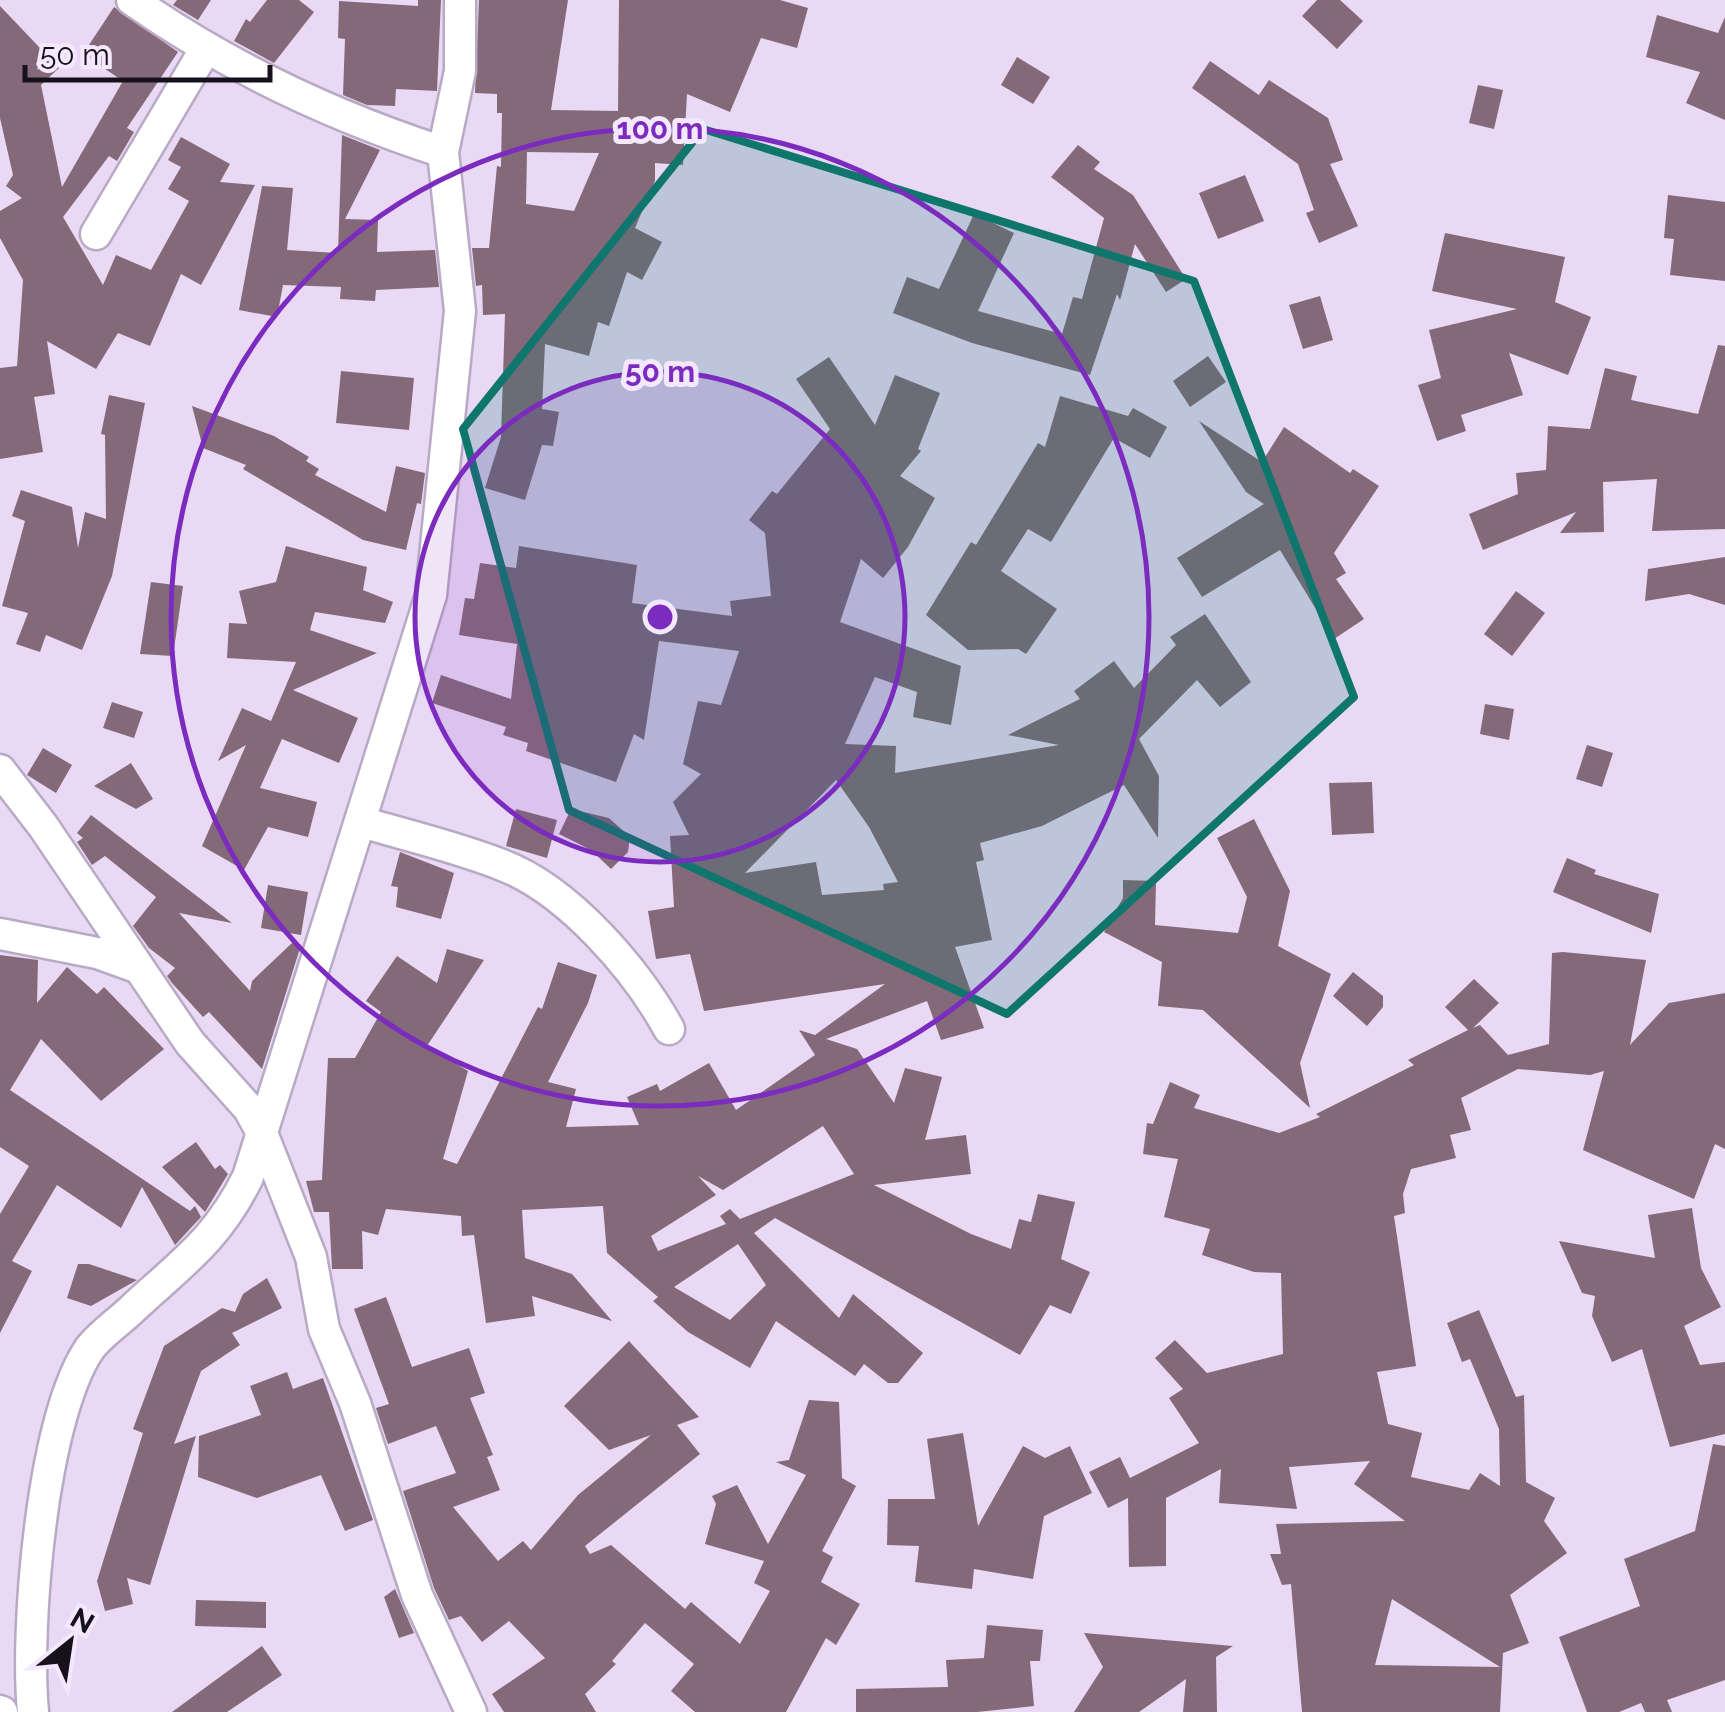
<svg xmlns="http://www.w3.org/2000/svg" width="1725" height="1712" viewBox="0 0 1725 1712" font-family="Raleway,sans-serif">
<rect width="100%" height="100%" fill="#e9d9f5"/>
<path fill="#846979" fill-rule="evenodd" d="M177,0H211L198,20L173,5Z
M267,0H299L314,12L274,63L234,41L246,19L250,22Z
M418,0H441L437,91L396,89L395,106L367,105L343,95L345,39L338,38L339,1L418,6Z
M479,0H568L551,110L618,111L619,0H780L808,8L797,48L761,38L730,112L687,94L683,165L655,163V181L635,228L662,242L642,280L627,272L609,326L598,322L589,356L545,344L542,409L559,412L553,446L542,445L525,500L485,488L501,437L505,314L483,315L482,285L476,286L472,248H489L497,166L501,167L502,113H497V94L475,93ZM527,152L599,153L574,211L526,204Z
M1317,0H1340L1363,21L1337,49L1302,16Z
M0,6L59,68L41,85L62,187L123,81L83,54L114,7L178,52L127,128L134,132L117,161L109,156L63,217L103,285L116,255L151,270L189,201L168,189L181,167L168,160L181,137L230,164L220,182L255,185L201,285L181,274L150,346L118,333L96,369L47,341L55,394L34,397L43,452L0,459V368L17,366L23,280L0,238V211L22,198L6,186L13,175L0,118Z
M1657,15L1718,33L1725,17V120L1686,103L1700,72L1646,57Z
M1017,57L1050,77L1033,104L1001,85Z
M1210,61L1259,95L1269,80L1328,118L1343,160L1330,164L1358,226L1319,243L1306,213L1314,210L1298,164L1192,88Z
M1478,85L1503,90L1494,129L1469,123Z
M342,135L380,150L345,219L378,220L377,252L435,250L439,287L376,290L375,301L340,299L341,287L283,285L277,317L239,310L262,186L293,188L287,250L338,253Z
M1078,145L1100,162L1094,169L1133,195L1186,279L1166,292L1135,244L1120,300L1117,294L1090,375L972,343L893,313L907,277L939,289L974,214L1014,233L978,311L1062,334L1073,297L1082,299L1104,218L1051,177Z
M1245,175L1264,221L1218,239L1199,193Z
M1668,195L1725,202V281L1670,275L1674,239L1664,238Z
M1445,233L1565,257L1555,302L1591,317L1568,375L1509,353L1523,395L1461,415L1466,431L1437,441L1418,385L1441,378L1429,330L1517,309L1432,291Z
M1320,296L1333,340L1303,349L1289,305Z
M1718,345L1725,346V529L1652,531L1657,479L1603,482L1604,532L1560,533L1576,512L1483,550L1469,514L1518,494L1516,473L1546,470L1548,426L1590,429L1605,368L1637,376L1631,400L1698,414Z
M1208,356L1226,382L1190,407L1173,381Z
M829,357L875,425L895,375L940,393L918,449L921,451L900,476L935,498L908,547L883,578L861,559L840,622L961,666L951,725L913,717L917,692L875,677L845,744L896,746L895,773L1059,745L1008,735L1080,699L1074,691L1114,661L1134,688L1176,645L1170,637L1205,614L1251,682L1220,707L1197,680L1139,739L1159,776L1158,838L1124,785L1042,826L980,843L984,860L976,862L992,940L955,947L984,1028L941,1040L927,1001L826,1039L857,1049L894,1103L905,1068L942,1077L925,1140L966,1135L971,1174L874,1185L971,1234L1011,1249L1019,1219L1031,1222L1038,1194L1075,1202L1061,1259L1090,1272L1071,1314L1050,1305L1020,1355L775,1218L754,1233L839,1318L853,1294L923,1353L898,1383H888L864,1364L855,1376L776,1321L750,1368L688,1332L653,1301L658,1297L607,1253L603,1206L522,1210L525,1258L572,1274L612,1321L532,1296L535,1316L486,1323L474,1235L462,1236L461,1216L386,1209L378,1235L362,1231L363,1269H332L329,1212H314L306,1181L322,1180L328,1058H355L381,1012L366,1001L397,956L437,983L447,949L484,960L427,1046L468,1071L443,1159L457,1164L538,1007L542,1009L558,962L597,975L588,1003L548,1082L576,1089L566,1127L639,1125L627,1097L657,1084L660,1091L709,1063L736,1110L815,1055L799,1030L815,1035L885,984L704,1011L690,954L656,959L648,911L674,907L670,836L689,835L673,802L701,774L683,764L698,701L721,705L739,651L659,641L644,740L634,734L616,782L526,751L528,743L503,735L506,727L432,703L441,675L511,699L517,644L459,635L465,598L474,599L480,563L516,568L519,546L637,565L632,603L732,616L730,601L771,596L765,533L749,520L772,491L777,494L830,429L796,379ZM836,780L869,827L898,882L883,884L884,890L822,895L816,862L745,873ZM823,1126L854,1174L740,1219L730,1209L720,1216L726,1224L658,1251L651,1236L716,1195L698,1176L723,1190ZM738,1244L766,1285L730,1320L674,1287Z
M341,371L414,378L409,430L336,423Z
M109,395L145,403L112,576L82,650L46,635L40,652L16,644L28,613L2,606L25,521L12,516L21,490L72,507L78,548L85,512L106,519L105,435L101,434Z
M1060,396L1128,416L1133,408L1167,427L1150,458L1114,438L1051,542L1028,529L1001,571L1057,609L1026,654L1018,649L968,650L926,615L971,542L976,545L1038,443L1045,447Z
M192,406L274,436L309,457L306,461L319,469L315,475L386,512L396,466L425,473L421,504L417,503L406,550L363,540L243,469L246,465L203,448Z
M1199,421L1262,462L1284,427L1350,473L1353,469L1379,486L1334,553L1346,573L1336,579L1364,619L1334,639L1280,550L1202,597L1177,558L1264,504L1246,492Z
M286,546L367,567L363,590L393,602L385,623L315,612L310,630L377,653L293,690L358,718L339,763L282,739L260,788L317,802L308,837L268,827L244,870L202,846L246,745L218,761L242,708L271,721L296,662L227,658L229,623L247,624L239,591L276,582Z
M1725,557V605L1689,594L1645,601L1648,569Z
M151,582L183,586L173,656L140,654Z
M1516,591L1545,613L1512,656L1484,634Z
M112,702L143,712L134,738L103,728Z
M1485,704L1514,709L1509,740L1480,734Z
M1587,745L1613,753L1602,787L1576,779Z
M43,748L72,765L56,793L27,775Z
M131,763L153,799L136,809L94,786Z
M1372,782L1374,833L1332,835L1329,783Z
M516,809L557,820L547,858L506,846Z
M571,809L609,818L630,837L628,852L611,869L591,850L559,834Z
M91,815L232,923L179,913L250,991L252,981L292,943L301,945L262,1069L209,1012L203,1017L172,983L167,976L175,968L149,948L133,926L156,897L105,856L92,865L77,842L83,838L77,833Z
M1254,819L1290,891L1278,946L1331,974L1300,1063L1310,1108L1203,1010L1158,1006L1162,962L1104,932L1123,898V880L1156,881L1155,925L1238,933L1247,897L1217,838Z
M400,852L454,873L441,919L396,907L398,887L391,886Z
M1567,858L1596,870L1594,874L1659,894L1651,933L1553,892Z
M268,885L308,892L301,935L261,928Z
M1563,952L1646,960L1630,1045L1669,1003L1725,993V1149L1715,1144L1694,1199L1583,1150L1604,1071L1590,1075L1518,1069L1461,1098L1471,1130L1450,1135L1456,1158L1411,1169L1403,1194L1405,1213L1394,1216L1416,1366L1377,1372L1388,1424L1422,1433L1411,1477L1469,1490L1480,1473L1500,1486L1499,1429L1470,1359L1462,1362L1447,1323L1479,1310L1516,1397L1524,1395L1526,1482L1555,1498L1544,1521L1567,1553L1510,1595L1529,1643L1503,1653L1500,1712H1302L1291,1584L1282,1585L1270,1554H1281L1276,1524L1405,1521L1354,1484L1370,1461L1289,1467L1297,1509L1219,1503L1221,1469L1166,1498V1566L1129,1567L1128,1498L1108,1508L1089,1472L1120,1457L1130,1478L1199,1443L1169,1398L1183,1389L1155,1358L1175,1340L1207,1373L1283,1354L1281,1273L1254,1272L1202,1255L1210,1229L1164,1217L1178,1159L1143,1154L1147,1123L1153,1124L1170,1082L1200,1095L1194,1108L1279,1133L1320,1117L1316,1114L1414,1065L1408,1060L1468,1030L1445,1007L1474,979L1499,1003L1473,1028L1480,1025L1508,1055L1549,1044L1552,953ZM1392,1599L1500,1667L1375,1665Z
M0,955L38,960L37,1003L67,967L97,994L104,987L164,1049L101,1101L41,1039L10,1090L190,1211L195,1206L201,1217L175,1245L142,1187L121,1228L57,1185L12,1261L32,1271L0,1333V1214L29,1166L0,1147Z
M1353,972L1383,996V1007L1367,1026L1333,996Z
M196,1142L215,1169L220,1165L228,1174L205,1212L162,1167Z
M1692,1208L1701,1268L1721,1307L1684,1326L1700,1365L1725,1362V1434L1670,1447L1642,1349L1612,1362L1592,1316L1595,1296L1582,1293L1559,1241L1655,1258L1648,1215Z
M78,1264H89L137,1280L91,1306L67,1298Z
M267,1278L282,1308L232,1333L240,1345L201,1371L174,1444L196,1436L150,1585L127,1578L133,1604L105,1611L97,1581L143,1433L133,1429L164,1346L222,1308L235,1312L243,1294Z
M386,1297L412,1367L469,1348L485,1393L470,1398L493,1455L487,1457L500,1490L453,1507L498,1561L523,1541L531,1550L578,1495L651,1435L609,1450L564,1406L629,1341L699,1417L677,1425L700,1454L585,1546L590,1554L611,1545L685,1609L691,1602L740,1644L770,1591L754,1583L764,1561L705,1544L716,1504L712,1496L737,1485L768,1544L806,1475L776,1462L789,1460L809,1400L839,1402L842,1478L856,1486L822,1551L833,1557L821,1582L860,1604L836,1645L826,1638L786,1712H695L671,1691L694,1664L645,1623L612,1661L616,1664L585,1694L596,1712H504L492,1694L545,1658L509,1621L482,1642L461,1616L449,1620L434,1588L403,1491L456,1473L436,1426L388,1444L376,1408L389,1404L354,1309Z
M287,1372L293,1389L323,1378L373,1520L345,1531L321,1475L257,1498L198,1477L199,1436L261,1415L250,1386Z
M963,1433L978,1526L1023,1446L1045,1458L1070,1446L1092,1493L1044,1516L1033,1579L974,1569L972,1589L915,1582L919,1546L887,1545L888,1499H935L927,1439Z
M1713,1444L1725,1446V1680L1667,1700L1672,1712H1645L1641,1703L1619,1712H1587L1559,1637L1640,1606L1624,1559L1695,1531Z
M395,1589L414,1633L399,1638L384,1597Z
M196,1600L266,1602V1628L195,1626Z
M987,1625L1043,1630L1040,1661H1030L1034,1706L977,1712H856V1689L948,1687L946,1660L984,1658Z
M1084,1633L1233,1646L1216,1657L1217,1712H1183L1186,1679L1139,1712H1074L1103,1667Z
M262,1646L282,1675L227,1712H172Z"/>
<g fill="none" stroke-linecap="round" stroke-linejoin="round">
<defs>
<path id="street" d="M132,0C228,67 332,116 443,152
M96,234L206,48
M0,770L43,826L190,1043L249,1109L262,1133L311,1257L324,1329L355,1403L417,1595L471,1712
M362,822C408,836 457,847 502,865C568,890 636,969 669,1029
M0,934L97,953L136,967
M0,1711L2,1712
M33,1712C25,1627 42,1418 90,1348C100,1335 117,1323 129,1312C180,1264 216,1242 248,1177L431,595L460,311L443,152L460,71V0"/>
</defs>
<use href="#street" stroke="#b8a9c4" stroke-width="35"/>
<use href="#street" stroke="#fff" stroke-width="30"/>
</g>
<path fill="#0f766e" fill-opacity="0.2" stroke="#0f766e" stroke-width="8" stroke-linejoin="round" d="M703,129L1194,281L1354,697L1007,1014L569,810L463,429Z"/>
<circle cx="660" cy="617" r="245" fill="#7b2cbf" fill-opacity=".12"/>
<g fill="none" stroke="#7b2cbf" stroke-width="5">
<circle cx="660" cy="617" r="245"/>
<circle cx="660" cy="617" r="489"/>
</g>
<circle cx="660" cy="617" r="15" fill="#7b2cbf" stroke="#f4e8fe" stroke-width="5"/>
<g font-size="30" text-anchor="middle" font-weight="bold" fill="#7b2cbf" stroke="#f4e8fe" stroke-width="10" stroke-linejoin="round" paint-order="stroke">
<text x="660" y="139">100 m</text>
<text x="660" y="382">50 m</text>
</g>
<g transform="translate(70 1642) rotate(30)" stroke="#f4e8fe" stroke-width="8" paint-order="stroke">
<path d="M0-8L18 38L0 25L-18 38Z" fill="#16111a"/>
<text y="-15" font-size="28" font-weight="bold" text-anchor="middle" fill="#16111a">N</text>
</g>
<path d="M25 65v15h245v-15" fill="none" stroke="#16111a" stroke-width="5"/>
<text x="40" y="65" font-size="30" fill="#16111a" stroke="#f4e8fe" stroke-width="8" paint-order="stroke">50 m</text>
</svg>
